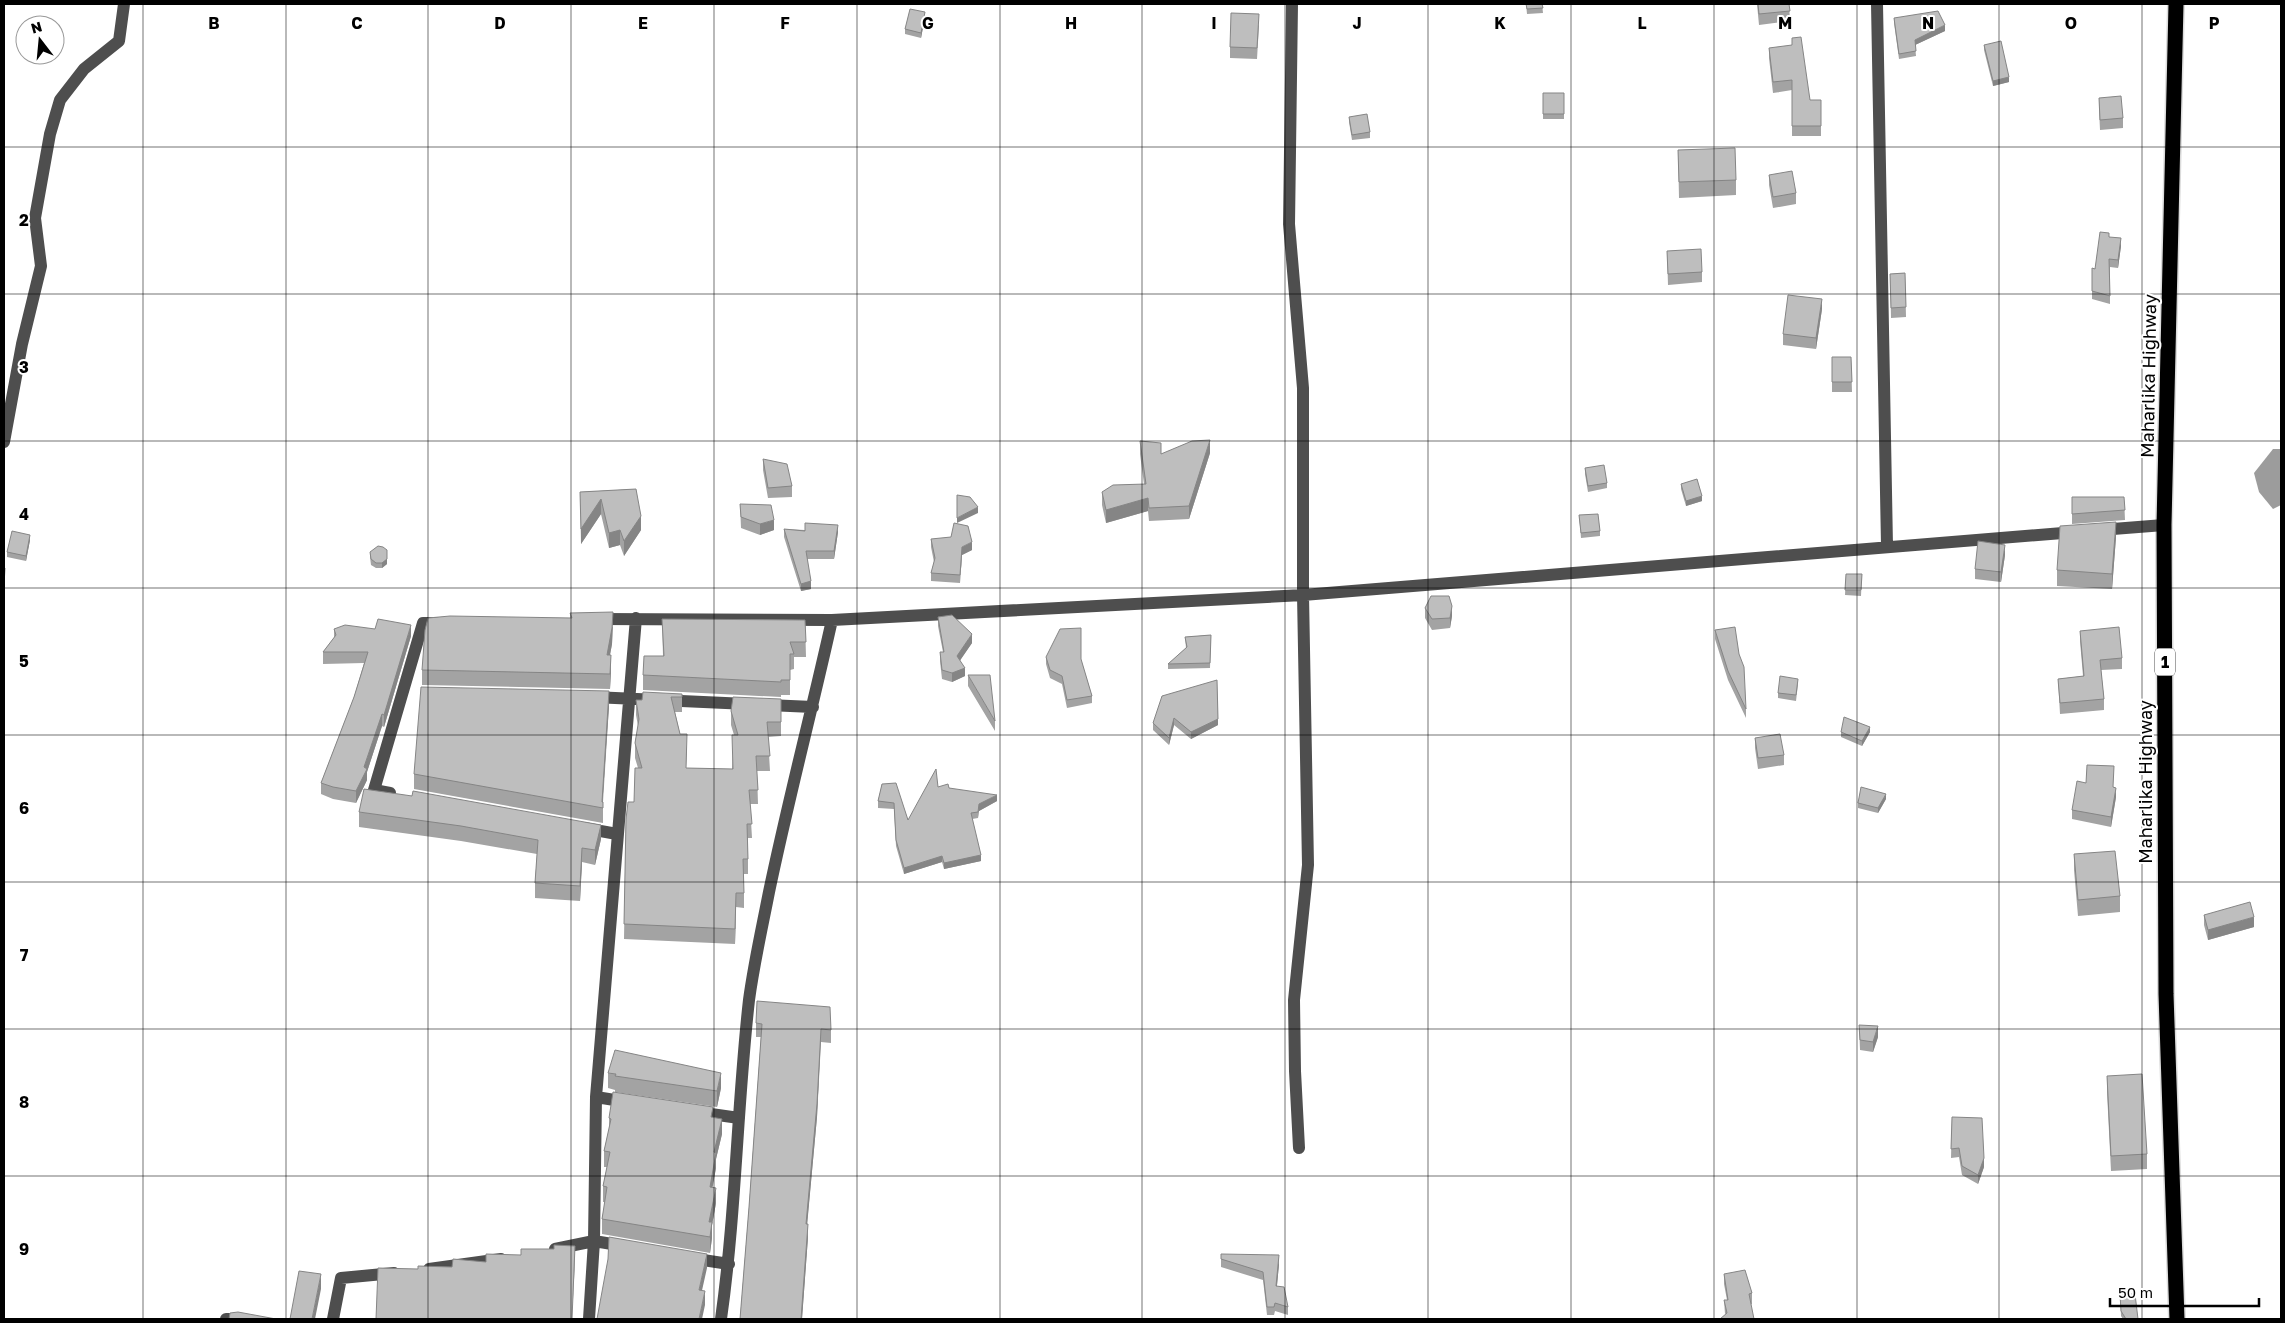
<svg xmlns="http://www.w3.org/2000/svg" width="2285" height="1323" viewBox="0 0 2285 1323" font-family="'Golos Text',sans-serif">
<rect width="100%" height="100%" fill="#fff"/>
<path fill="#9c9c9c" d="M2273,449H2281V505L2273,509L2259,492L2254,473Z"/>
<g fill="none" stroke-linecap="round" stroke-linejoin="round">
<defs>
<path id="highway" d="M2176,4L2164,525L2166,994L2177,1319"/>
</defs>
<use href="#highway" stroke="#dbdbdb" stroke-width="18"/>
<path stroke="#4e4e4e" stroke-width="12" d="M1292,4L1289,224L1303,388V595L1308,865L1294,1000L1295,1071L1299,1148
M1877,4L1887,546
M4,442L22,344L41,266L35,218L50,134L60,100L84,69L119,41L124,4
M2100,530L2164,525
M598,619L832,620L1303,595L2075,532
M593,697L813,707
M390,793L374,790L423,623H443
M584,828L617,834
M596,1097L627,1102
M697,1112L739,1118
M555,1249L594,1241L624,1246
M690,1258L729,1264
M429,1269L501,1259
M226,1319H236
M333,1319L341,1278L394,1273
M589,1319L594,1241L596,1097L636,618
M721,1319C736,1213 737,1106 749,1000C754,963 762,928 769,892C788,801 812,710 832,620"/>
<use href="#highway" stroke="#000" stroke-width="15"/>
</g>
<path fill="#a3a3a3" d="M1526,4H1542L1543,13L1527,14Z
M1757,4H1789L1790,21L1759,25Z
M925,17L921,38L905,34V29Z
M1894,18L1945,31L1915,45L1916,56L1899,59L1894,23Z
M1259,25L1257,59L1230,58V47Z
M1984,45L2009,82L1993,86L1984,50Z
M1769,48L1810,100H1821V136H1792V90L1773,93L1769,58Z
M1543,93H1564V119H1543Z
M2099,98L2123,118V128L2100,130L2099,109Z
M1349,117L1370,132V138L1352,140L1349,122Z
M1678,150L1736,180V195L1679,198Z
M1769,175L1796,193V204L1773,208L1769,185Z
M2109,237L2121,246L2118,268L2110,267V304L2092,299V268L2095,269Z
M1667,251L1702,272V282L1668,285Z
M1905,273L1906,317L1891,318L1890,274Z
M1822,309L1816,349L1783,345V334Z
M1832,357H1851L1852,392H1832Z
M1140,441L1161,454L1210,453L1189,519L1149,521L1148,511L1106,523L1102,505V492L1144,484L1140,454Z
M763,459L792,486V497L768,498L763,470Z
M1585,468L1607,483V488L1588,492L1585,474Z
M1681,484L1702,501L1686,506L1681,489Z
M636,489L641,530L624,556L620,545L609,548L601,514L581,544L580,492Z
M2072,497H2124L2125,520L2072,524Z
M740,504L774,530L760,535L741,528Z
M1579,515L1600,531V536L1581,538Z
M805,523L838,532L834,559H807L811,589L801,591L784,537V529L805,530Z
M2116,537L2112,589L2057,586V570Z
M931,539L972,550L962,555L960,583L931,581V573L934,562L931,547Z
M30,540L26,561L7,557V552Z
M370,552L387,564L382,568H376L371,565L370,557Z
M2005,555L2001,582L1975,579V569Z
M1846,574H1862L1861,596L1845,595Z
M1425,608L1452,616L1450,628L1432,630L1425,618Z
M570,613L613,627L612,644L610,655L611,670L610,689L422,685V670L570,618Z
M938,617L972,643L960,660L965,676L952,682L942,679L940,661V652H943L938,626Z
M662,619L805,620L806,657H794V669L790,670V695H781V697L643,690V675L663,656Z
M334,629L411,636L384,727L382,726L367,772V780L356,803L333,799L321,794V783L354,697L364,663L323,664V652L334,638Z
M1715,630L1746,709V718L1728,680L1715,639Z
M2080,631L2122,658V669L2101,670L2104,699V710L2060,714L2058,679L2083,676L2080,641Z
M1211,635L1210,668L1168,669V664L1186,648L1185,637Z
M1046,657L1081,660L1092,696V703L1067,708L1062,684L1050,678L1046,664Z
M968,675L995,721V731L968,686Z
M1217,680L1218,725L1191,739L1174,725L1169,745L1153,730V723Z
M1798,684L1796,701L1778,698V693Z
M682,694V712H675L680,734L687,748L686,768L732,769L734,735L731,725V711L781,699V736L768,737L770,771H757L758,804H750L752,838H748V874H744V908L736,907L735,944L624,939L626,819L634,802L638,768L635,758V743L638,726L636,715V700H642Z
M609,706L603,802V823L414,789V774Z
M1841,732H1870L1862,746L1841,737Z
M1755,738L1784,755V765L1758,769L1755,748Z
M882,784L908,820L938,787L949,788L997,801L979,811L978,818L972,819L981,861L944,869L942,862L904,874L896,846L894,809L878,808V801Z
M2114,787L2116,797L2111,827L2072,819V810Z
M1886,799L1878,813L1858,808V803Z
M359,812L601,839L595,865L582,862L580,901L535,898V883L537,854L461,841L359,827Z
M2074,854L2120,896V912L2078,916L2074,870Z
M2204,915L2254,927L2208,940L2204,925Z
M756,1023L831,1030V1043L821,1042L817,1117L807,1224L808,1237L802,1319H740L749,1207L761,1037H756Z
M1859,1025L1878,1037L1873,1052L1860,1050Z
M608,1073L721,1088L717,1107L615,1092V1090L608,1088Z
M2107,1076L2147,1154V1169L2111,1171L2107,1092Z
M713,1117L722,1134L716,1159V1168L712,1187L716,1203L712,1225V1238L710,1253L602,1234V1219L605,1202H603V1186L607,1167H604V1151L609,1129V1118Z
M1952,1117L1984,1167L1978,1184L1962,1175L1959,1157L1951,1158Z
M1221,1259L1279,1264L1277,1286L1288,1307V1315L1275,1311L1274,1315H1267L1263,1280L1221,1267Z
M1724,1274L1752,1293V1304L1725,1314L1724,1300H1727L1724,1284Z
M2120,1294L2138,1319H2123L2121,1316Z"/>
<path fill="#858585" d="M925,12V17L921,38V33Z
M1945,25V31L1915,45V40Z
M2009,77V82L1993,86V81Z
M2121,238V246L2118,268V260Z
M1822,299V309L1816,349V338Z
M1210,440V453L1189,519V506Z
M1702,496V501L1686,506V501Z
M1148,498V511L1106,523V510Z
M601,499V514L581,544V529Z
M978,507V513L957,523V518Z
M641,516V530L624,556V541Z
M774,520V530L760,535V524Z
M2116,522V537L2112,589V574Z
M838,525V532L834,559V551Z
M620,530V545L609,548V533Z
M30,535V540L26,561V556Z
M972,542V550L962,555L960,583L962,547Z
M2005,545V555L2001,582V572Z
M387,556V564L382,568V563Z
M5,568V578L4,595V585Z
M811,581V589L801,591V584Z
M1452,606V616L1450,628V618Z
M613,612L612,644L607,670V655Z
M411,625V636L384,727V715Z
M972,634V643L957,665V656Z
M611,655V670L610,689V674Z
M965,668V676L952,682V673Z
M609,691V706L602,808V802Z
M382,714V726L367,772V780L356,803V791Z
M1174,718V725L1169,745V738Z
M1218,719V725L1191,739V732Z
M1870,727V732L1862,746V741Z
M2116,788V797L2111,827V817Z
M1886,794V799L1878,813V808Z
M997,795V801L979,811L978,818L979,804Z
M601,825V839L595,865V850Z
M582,848V862L580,901V886Z
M981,855V861L944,869V863Z
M942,856V862L904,874V868Z
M736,893V907L735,944V929Z
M2254,917V927L2208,940V930Z
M1878,1026V1037L1873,1052V1042Z
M821,1029L817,1117L806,1237V1224Z
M721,1073V1088L717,1107V1091Z
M722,1119V1134L716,1159V1168L710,1202V1187L714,1152Z
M1984,1158V1167L1978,1184V1175Z
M716,1188V1203L712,1225V1238L710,1253V1237L711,1228L709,1237V1222Z
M808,1224V1237L802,1319H801Z
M575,1246V1260L572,1319Z
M707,1254V1268L699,1304V1290Z
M1279,1255V1264L1276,1295V1286Z
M321,1274V1289L315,1319H312Z
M705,1291V1305L702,1319H699Z"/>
<path fill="#bebebe" stroke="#858585" d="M1526,4H1542L1543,8L1527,9Z
M1758,4H1789L1790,11L1759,14Z
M910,9L925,12L921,33L905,29Z
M1938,11L1945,25L1915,40L1916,51L1899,54L1894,18Z
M1231,13L1259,14L1257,48L1230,47Z
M1801,37L1810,100H1821V126H1792V80L1773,82L1769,48L1792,45V38Z
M2001,41L2009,77L1993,81L1984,45Z
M1543,93H1564V114H1543Z
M2121,96L2123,118L2100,120L2099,98Z
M1367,114L1370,132L1352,135L1349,117Z
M1735,148L1736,180L1679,182L1678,150Z
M1792,171L1796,193L1773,197L1769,175Z
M2100,232L2109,233V237L2121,238L2118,260L2109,259L2110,296L2092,291V268L2095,269Z
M1701,249L1702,272L1668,274L1667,251Z
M1905,273L1906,307L1891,308L1890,274Z
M1788,295L1822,299L1816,338L1783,334Z
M1832,357H1851L1852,382H1832Z
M1210,440L1189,506L1149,508L1148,498L1106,510L1102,492L1113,485L1146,484L1140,441L1161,443V454L1192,441Z
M763,459L787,464L792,486L768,488Z
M1604,465L1607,483L1588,486L1585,468Z
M1697,479L1702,496L1686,501L1681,484Z
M636,489L641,516L624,541L620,530L609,533L601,499L581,529L580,492Z
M957,495L970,497L978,507L957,518Z
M2072,497H2124L2125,510L2072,514Z
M740,504L771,505L774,520L760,524L741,517Z
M1598,514L1600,531L1581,533L1579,515Z
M2116,522L2112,574L2057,570L2060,526Z
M805,523L838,525L834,551H806L811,581L801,584L784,529L805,531Z
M954,523L968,526L972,542L962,547L960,575L931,573L935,558L931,539L951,537Z
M12,531L30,535L26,556L7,552Z
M1978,541L2005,545L2001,572L1975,569Z
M378,546L383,547L387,550V559L382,563H376L371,559L370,552Z
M4,568H5L4,585Z
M1846,574H1862L1861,590H1845Z
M1431,596H1449L1452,606L1450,618L1432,619L1425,608Z
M613,612L612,628L607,655H611L610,674L422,670L425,630L428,618L450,616L572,618L570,613Z
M952,615L972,634L957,656L965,668L952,673L942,670L940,652H944L938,617Z
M378,619L411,625L384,715L382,714L364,767L367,769L356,791L333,787L321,783L354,697L368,652H323L336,635L334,629L345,625L375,629Z
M662,619L805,620L806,642H790L794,654H790V680H781V682L643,675L644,656H664Z
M1735,627L1739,654L1744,667L1746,709L1728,671L1715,630Z
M2119,627L2122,658L2100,660L2104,699L2060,703L2058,679L2084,676L2080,631Z
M1081,628V659L1092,696L1067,700L1062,676L1050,670L1046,657L1060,629Z
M1211,635L1210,663L1168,664L1187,647L1185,637Z
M968,675H990L995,721Z
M1780,676L1798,679L1796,695L1778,693Z
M1217,680L1218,719L1191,732L1174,718L1169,738L1153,723L1162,696Z
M421,687L609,691L602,802H603V808L414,774Z
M643,692L682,694V697H671L680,734H687L686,768L733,769L732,735H738L731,711L733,697L781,699V722H767L770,756H756L758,790H749L752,824H747L748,859H743L744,893H736L735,929L624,924L626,819L628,802H634L635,768H642L635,743L639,719L636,700H642Z
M1844,717L1870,727L1862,741L1841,732Z
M1780,734L1784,755L1758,758L1755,738Z
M2087,765L2114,766L2113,787L2116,788L2111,817L2072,810L2077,781L2086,783Z
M936,769L938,787L948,784L949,788L997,795L979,804L978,812L971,813L981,855L944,863L942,856L904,868L896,840L894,803L878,801L882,784L896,783L908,820Z
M1861,787L1886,794L1878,808L1858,803Z
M364,789L412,796L413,791L601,825L595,850L582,848L580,886L535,883L538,840L461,826L359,812Z
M2115,851L2120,896L2078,900L2074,854Z
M2250,902L2254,917L2208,930L2204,915Z
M757,1001L830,1007L831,1030L821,1029L817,1104L806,1224H808L801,1319H740L749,1207L762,1024L756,1023Z
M1859,1025L1878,1026L1873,1042L1860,1040Z
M615,1050L721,1073L717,1091L615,1076L616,1074L608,1073Z
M2142,1074L2147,1154L2111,1156L2107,1076Z
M613,1092L713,1107L711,1117L722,1119L714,1152L716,1153L710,1187L716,1188L709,1222H712L710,1237L602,1219L607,1187L603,1186L610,1152L604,1151L611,1119L609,1118Z
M1952,1117L1982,1118L1984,1158L1978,1175L1962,1166L1959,1148L1951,1149Z
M609,1237L707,1254L699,1290L705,1291L699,1319H597L608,1259Z
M554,1245L575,1246L572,1319H376L378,1268L418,1269V1266L452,1267L453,1259L486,1262V1254L521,1255V1249H554Z
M1221,1254L1279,1255L1276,1286L1284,1287L1288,1307L1275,1303L1274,1307H1267L1263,1272L1221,1259Z
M1745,1270L1752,1293L1749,1294L1754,1319H1720L1727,1313L1724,1300H1728L1724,1274Z
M299,1271L321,1274L312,1319H290Z
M2120,1294H2135L2138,1319H2126L2121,1311Z
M238,1312L276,1319H229L230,1313Z"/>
<path fill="none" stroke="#000" stroke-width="1" stroke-opacity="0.55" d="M143,4V1319M286,4V1319M428,4V1319M571,4V1319M714,4V1319M857,4V1319M1000,4V1319M1142,4V1319M1285,4V1319M1428,4V1319M1571,4V1319M1714,4V1319M1857,4V1319M1999,4V1319M2142,4V1319M4,147H2281M4,294H2281M4,441H2281M4,588H2281M4,735H2281M4,882H2281M4,1029H2281M4,1176H2281"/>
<g text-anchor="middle" stroke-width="4" stroke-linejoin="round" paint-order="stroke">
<rect fill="#fff" stroke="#4c4c4c" stroke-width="1" x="2155" y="648.5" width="20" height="27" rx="4"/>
<g font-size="16" font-weight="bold" fill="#000">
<text x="2165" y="668">1</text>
</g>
<g font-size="18" fill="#000" stroke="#fff">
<text transform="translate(2149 376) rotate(-89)" y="6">Maharlika Highway</text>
<text transform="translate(2146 782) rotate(-90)" y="6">Maharlika Highway</text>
</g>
</g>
<g font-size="16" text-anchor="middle" font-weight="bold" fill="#000" stroke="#fff" stroke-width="4" stroke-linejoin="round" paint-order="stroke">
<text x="214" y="29">B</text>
<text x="357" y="29">C</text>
<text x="500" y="29">D</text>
<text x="643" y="29">E</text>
<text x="785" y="29">F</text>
<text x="928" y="29">G</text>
<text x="1071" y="29">H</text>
<text x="1214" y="29">I</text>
<text x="1357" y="29">J</text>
<text x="1500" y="29">K</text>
<text x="1642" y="29">L</text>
<text x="1785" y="29">M</text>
<text x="1928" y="29">N</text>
<text x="2071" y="29">O</text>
<text x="2214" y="29">P</text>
<text x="24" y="226">2</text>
<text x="24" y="373">3</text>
<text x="24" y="520">4</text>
<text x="24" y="667">5</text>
<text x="24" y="814">6</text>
<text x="24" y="961">7</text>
<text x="24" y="1108">8</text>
<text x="24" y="1255">9</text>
</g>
<rect width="2285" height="1323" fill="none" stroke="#000000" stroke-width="10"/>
<g transform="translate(40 40) rotate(344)"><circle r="24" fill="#ffffff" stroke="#999999"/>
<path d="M0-4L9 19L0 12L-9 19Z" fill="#000000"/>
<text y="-8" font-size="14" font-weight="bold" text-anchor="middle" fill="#000000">N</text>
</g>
<path d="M2110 1298v8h149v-8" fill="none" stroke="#000000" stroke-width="2.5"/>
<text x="2118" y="1298" font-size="15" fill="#000000" stroke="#ffffff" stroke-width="4" paint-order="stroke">50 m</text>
</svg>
